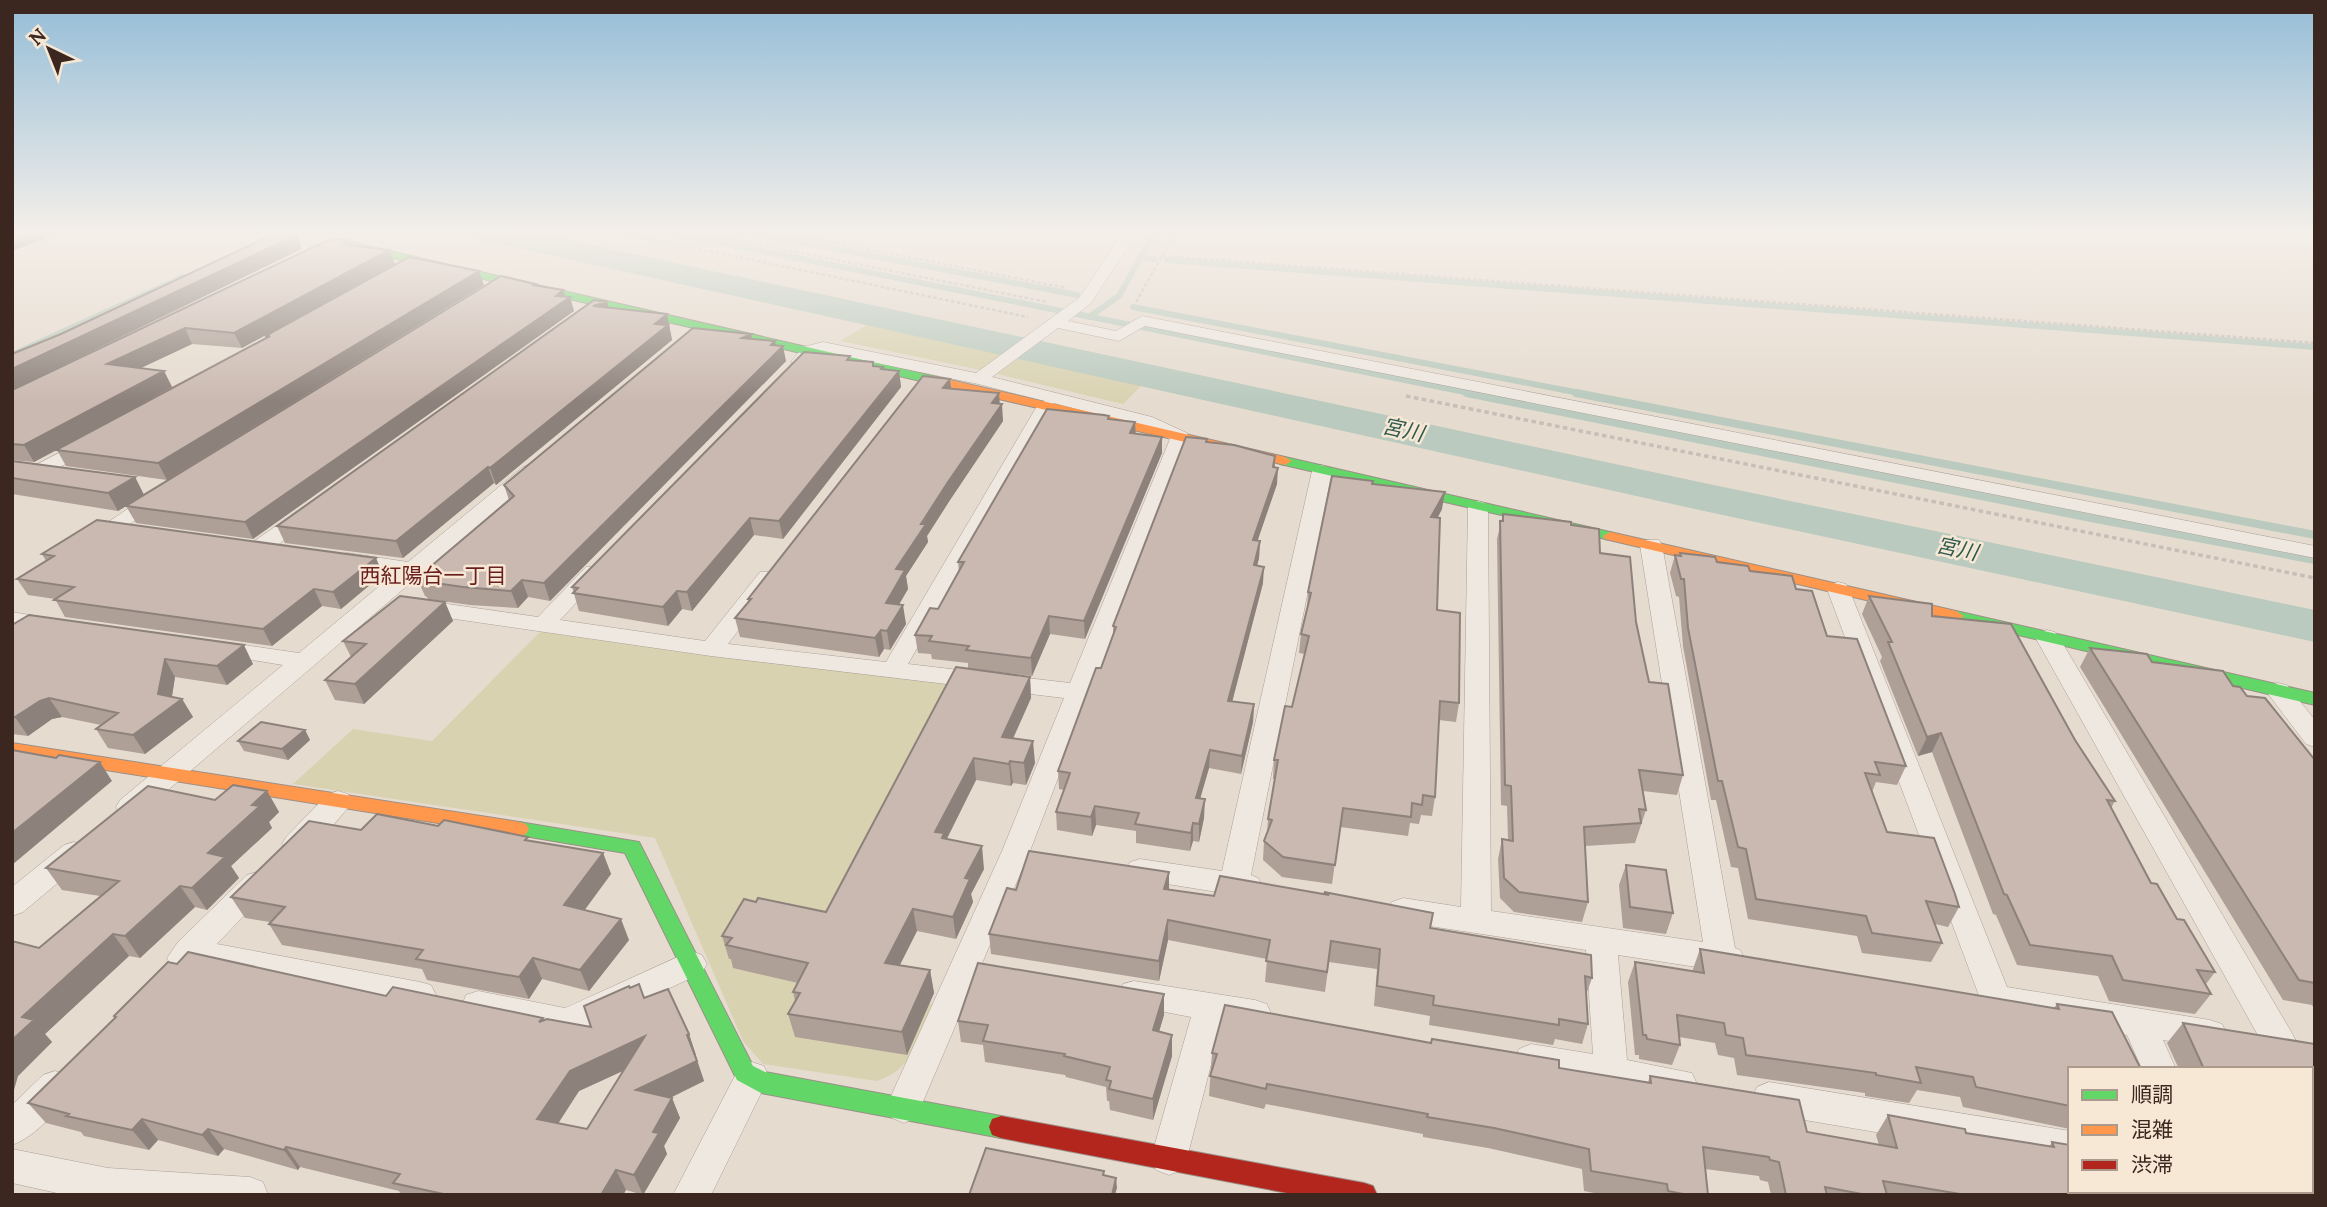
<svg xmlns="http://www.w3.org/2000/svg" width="2327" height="1207" viewBox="0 0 2327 1207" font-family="Lora,'Noto Sans JP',serif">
<rect width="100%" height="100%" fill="#e6dbcf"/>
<path fill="#d9d2b1" d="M869,324L1143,384L1123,404L976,369L840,341Z
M541,631L962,686L807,984L933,1004C919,1038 914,1069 877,1081L763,1064L743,1041L655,838L293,784L353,729L432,741Z"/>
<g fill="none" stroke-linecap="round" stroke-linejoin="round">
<path stroke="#bacabe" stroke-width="6" d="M673,233L1475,394
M754,233L1077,295
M1140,257L1154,259
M1167,260L2315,347
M1133,307L1585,394
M1089,317L1119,296L1154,233
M12,355L183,277"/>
<path stroke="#bacabe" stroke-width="8" d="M1467,393L2091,518L2315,560
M1576,393L2315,535"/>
<path fill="#bacabe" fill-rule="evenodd" d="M475,233H535L1704,483L2315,610V642L1704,511L491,242L480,240Z"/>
<defs>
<path id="street" d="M1123,233H1137L1091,303L1068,321L1116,331L1142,316L2315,546V558L1145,326L1119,341L1058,328L992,377L1152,417L1187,433L1189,437L1030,851L916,1118L904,1123L892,1118L886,1107L1002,851L1064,698L711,656L420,614L412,612L409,607L412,602L420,600L538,617L586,567H602L605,572L560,620L705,641L760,572H776L779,577L728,644L886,662L1037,406L1045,401L978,384L823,352C813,355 809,365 799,367L791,362L803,347L823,342L976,373L1080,297ZM1053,403L1140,425L1170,439L1070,683L908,664L1055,406Z
M89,437L96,439L98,443L96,447L46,475L39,477L29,471L32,467Z
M530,465L537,467L540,471L537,475L140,814L130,817L120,814L116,807L120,800L283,665L208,653L204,648L208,643L216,641L299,653L395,573L339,565L336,560L339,555L347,553L408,562L523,467Z
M1322,465L1332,471L1251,875L1258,878L1263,886L1258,894L1248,897L1130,878L1125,870L1130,862L1140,859L1222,871L1312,471Z
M155,493L162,495L165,499L127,526L133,528L137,532L133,536C123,539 111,536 101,533L98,529L148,495Z
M1478,501L1485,503L1488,507L1491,911L1703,942L1640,545L1643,540H1659L1662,545L1735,948L1740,950L1745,959L1740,968L1729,972L1618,955L1627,1060L1692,1073L1697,1084L1692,1095L1680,1099L1519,1069L1514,1059L1519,1049L1531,1044L1593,1054L1586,950L1403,922L1392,918L1388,910L1392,902L1403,898L1461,907L1468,507L1471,503Z
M303,510L310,512L313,516L310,520L266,554H250L247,549L250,544L296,512Z
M1838,582L1846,584L1849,589L2007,987L2210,1020L2222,1024L2227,1034L2222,1044L2210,1048L2163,1040L2176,1069H2142L2127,1035L1984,1009L1827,589L1830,584Z
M12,612L59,620L63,625L59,630L51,632L12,626Z
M2047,630L2055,632L2059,637L2293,1035L2298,1045L2293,1055L2281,1060L2269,1055L2035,637L2039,632Z
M2278,683L2287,685L2315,720V747L2306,744L2266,691L2269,685Z
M338,791L348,794L352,801L348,808C332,825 311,859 286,851L282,844L286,837L328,794Z
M74,842L84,845L88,853L84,861L23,912L12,916V887L64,845Z
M257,872L267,875L272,883L267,891L217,944L420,982L431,985L436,995L431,1005L420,1008L196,965L183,971L172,967L167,958L178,942L247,875Z
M691,951L702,955L707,964L702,973L567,1036L478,1019L466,1015L462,1005L466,995L478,991L565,1008Z
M1134,981L1255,1000L1267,1004L1271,1014L1267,1024L1255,1028L1222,1022L1187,1158L1182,1170L1169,1175L1156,1170L1151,1158L1191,1017L1123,1004L1118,994L1123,984Z
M752,1062L764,1066L769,1077L711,1195H673L740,1066Z
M55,1071L67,1075L72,1086C62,1108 35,1137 12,1145V1105L43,1075Z
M1769,1082L2070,1131V1165L1769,1114L1757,1109L1752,1098L1757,1087Z
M12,1149L108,1168L250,1177L263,1182L268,1195H66L12,1183Z
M2198,1191H2235L2236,1195H2199Z"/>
<path id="fast" d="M346,241L933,376L939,380L933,384L346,247L337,248L307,260L302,257L332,243Z
M1285,457L1610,532L1617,536L1610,540L1280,464L1278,461Z
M1956,611L2315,693V705L1950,619L1948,616Z
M519,822L639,842L753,1066L765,1072L1001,1116L1010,1119L1013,1127L1010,1135L1001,1138L761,1093L737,1080L625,853L512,834L509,829L512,824Z"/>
<path id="slow" d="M933,376L1285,457L1292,461L1285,465L929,383L927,380Z
M1610,532L1956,611L1964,616L1956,621L1605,539L1603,536Z
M12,743L519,822L526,824L529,829L526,834L519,836L12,755Z"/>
<path id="jam" d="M1001,1116L1364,1183L1373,1186L1377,1195H1298L1001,1138L992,1135L989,1127L992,1119Z"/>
</defs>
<use href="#street" stroke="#aba097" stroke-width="1"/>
<use href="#fast" stroke="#9b9088" stroke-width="2"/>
<use href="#slow" stroke="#9b9088" stroke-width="2"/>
<use href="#jam" stroke="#9b9088" stroke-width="2"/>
<path stroke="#c7beb7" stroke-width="2.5" stroke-dasharray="3.5 2.5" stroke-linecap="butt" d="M622,233L1028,317
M701,233L1047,302
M784,233L1067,288
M1162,256L2315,343
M1136,302L1175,233"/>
<path stroke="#c7beb7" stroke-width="3.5" stroke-dasharray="4.5 3.5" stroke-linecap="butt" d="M1406,396L2315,578"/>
<use href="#street" fill="#eee8e1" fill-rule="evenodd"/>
<use href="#fast" fill="#63d668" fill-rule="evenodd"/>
<use href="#slow" fill="#ff974d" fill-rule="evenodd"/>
<use href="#jam" fill="#b3261e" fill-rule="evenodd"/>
</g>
<path fill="#ae9f97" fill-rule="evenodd" d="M347,240L351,245L389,250L395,264L242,348L192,344L141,368L164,371L172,387L93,430L266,338L265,336L484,285L167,480L66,466L57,450L34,462L12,460V390Z
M536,286L565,297H570L574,311L253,539L136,523L126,506Z
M607,302L609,308L667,314L672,340L496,485L494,483L403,558L285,543L277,526Z
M751,334L752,339L775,345L786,361L550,601L528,597L518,608L470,605L428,599L427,597L425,596L417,578L509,500L504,485Z
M850,356V360L883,370L899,371L901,387L783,539L754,535L692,611L682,609L668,626L579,611L572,587Z
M951,388L1000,404L1003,421L950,500L927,536L928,542L906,576L908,589L899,604L906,624L890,650L884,649L879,657L740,637L735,618L748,602V599Z
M1109,416V419L1135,434L1162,437V453L1085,639L1050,634L1032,676L973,669L1030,677L1031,698L1013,738L1035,763L1026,785L1013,783L1011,786L976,780L947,839L984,869L971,894L973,902L956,939L917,931L900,965L930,970L934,993L907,1055L795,1037L788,1014L795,1001L793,992L798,983L733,968L731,959H729L722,936L826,912L968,668V663L932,659L931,654L918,653L915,635L938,609L959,572L958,562Z
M1207,439V442L1275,456V468L1277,484L1257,541H1260L1259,558L1257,566L1263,583L1232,701L1254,704L1253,722L1241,774L1209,768L1200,799L1204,818L1199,842L1193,841L1190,851L1136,843V831L1096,825L1092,836L1057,830L1056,812L1064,790L1059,789L1058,771L1101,668L1113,635V626Z
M12,461L135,477L144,495L118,511L12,494Z
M1373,484L1442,509L1438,517L1437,610L1459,703L1456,722L1439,720L1435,797L1432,816L1421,815L1419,824L1410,823L1408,836L1340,827L1332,884L1282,877L1263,860L1264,841L1267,834L1268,819L1275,779H1273L1274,760L1292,707L1305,654L1299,653L1301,634L1307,610L1308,592Z
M1503,514L1571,525L1600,553L1636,622L1649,682L1683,775L1677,795L1643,791L1646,810L1635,843L1585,846L1588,902L1582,922L1514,912L1500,898L1498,859L1502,839L1508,840L1507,806L1501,805L1497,539Z
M1680,553L1750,571L1796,589L1827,636L1906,766L1897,785L1876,782L1872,792L1887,832L1959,907L1948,927L1935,924L1942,943L1931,962L1862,953L1857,936L1748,919L1738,868L1731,867L1716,800H1711L1683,646L1679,597L1676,596L1670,573L1675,555L1679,556Z
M42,554L383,574L341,609L322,606L272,646L65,617L55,599L28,595L17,579L46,561Z
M1869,596L1932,616L2075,740L2115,801L2111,808L2151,883L2215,972L2206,984L2211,994L2195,1014L2109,1001L2098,976L2017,965L1996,915L1993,914L1932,752L1918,756L1880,661L1882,657L1862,614Z
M445,602L453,621L364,704L335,700L325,680L351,657L343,641Z
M12,625L253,664L227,685L175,677L172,697L182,699L193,717L145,754L108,748L96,729L101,725L62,717L52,719L28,736L12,734Z
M2090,648L2152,662L2233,686L2247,696L2315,760V1010L2312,1005L2283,1000L2080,667Z
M305,730L310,740L288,760L244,751L238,741Z
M267,791L279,812L269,822L272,828L231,866L239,878L207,910L195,907L140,958L129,956L45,1034L52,1042L18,1076L39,948L100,896L62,890L46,868L215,800Z
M438,826L603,853L611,874L584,910L629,940L589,991L542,979L529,999L427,980L422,969L282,945L269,924L270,922L245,918L231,897L361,830Z
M1626,865L1673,913L1666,934L1623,928L1619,885Z
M1169,889L1214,896L1324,895V892L1430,928L1592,978L1586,995L1588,1024L1582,1044L1555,1039L1553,1045L1429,1025L1430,1016L1374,1006L1377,969L1329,962L1325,992L1265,982L1267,959L1168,940L1159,981L991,954L989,934L1016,890Z
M1700,949L2054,1008L2057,1004L2141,1069H2070V1129L1963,1107L1960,1097L1917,1090L1909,1103L1865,1096V1093L1737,1075L1734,1058L1718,1055L1715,1043L1679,1037L1680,1045L1672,1065L1639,1059V1055H1635L1628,982L1635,962L1693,971V969Z
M630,988L644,998L689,1034L704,1081L671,1097L672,1098L680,1118L664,1146L667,1154L643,1195L626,1190L623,1195H401L399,1191L300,1167L298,1170L224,1149L218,1156L158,1140L149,1150L84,1136L81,1132L46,1123L28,1103L115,1018L114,1016L386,996L591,1027ZM623,1071L587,1129L558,1124L579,1091Z
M1164,1015L1159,1032L1172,1056L1153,1120L1110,1110L1109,1101H1107L1106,1087L1066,1077L1065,1075L985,1062L983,1045L961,1042L958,1021Z
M2183,1023L2315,1044V1195H2253L2252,1191H2311V1069H2179L2167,1043Z
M1212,1053L1559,1068L1648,1082L1650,1076L1807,1132L1879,1145L1876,1135L1888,1115L1966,1133L2049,1147L2052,1142L2141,1195H1771L1768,1182L1760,1180L1759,1176L1705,1169L1708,1195H1604L1584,1191L1582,1169L1488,1148L1423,1137V1134L1266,1104L1264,1109L1209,1096Z"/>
<path fill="#8d827b" d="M38,233H60L12,251V243Z
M297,235L302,249L12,390V369Z
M389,250L395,264L242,348L234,333Z
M479,271L484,285L167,480L158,463Z
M563,290L566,299L570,297L574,311L253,539L245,522Z
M607,302L611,316L593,306Z
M667,314L672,340L496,485L490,468Z
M185,328L192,344L115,380L107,364Z
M751,334L754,348L742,338Z
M775,341L777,352L783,346L786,361L550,601L544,583Z
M164,371L172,387L34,462L24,445Z
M899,371L901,387L783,539L779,521Z
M950,379L952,395L943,388Z
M999,393L1000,407L1002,404L1003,421L950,500L927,536L928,542L906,576L908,589L889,622L886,603L896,569Z
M1135,422L1136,438L1130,433Z
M1162,437V453L1085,639L1084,621Z
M488,467L494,483L403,558L396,541Z
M1278,468L1277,484L1252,557L1253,540Z
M135,477L144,495L118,511L108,493Z
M1445,492L1442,509L1429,534L1431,517Z
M750,518L754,535L692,611L687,592Z
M1260,541L1259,558L1253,582L1254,565Z
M376,558L383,574L341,609L333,592Z
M1264,567L1263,583L1228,718V701Z
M522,580L528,597L518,608L511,591Z
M314,589L322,606L272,646L263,629Z
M677,591L682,609L668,626L663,607Z
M445,602L453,621L364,704L355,684Z
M903,605L906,624L890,650L887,631Z
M1049,616L1050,634L1032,676L1031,658Z
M881,630L884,649L879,657L875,638Z
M244,645L253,664L227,685L217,666Z
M165,659L175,677L170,708L182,699L193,717L145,754L133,735L158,694Z
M1030,677L1031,698L1004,759L1002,737Z
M49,698L62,717L52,719L28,736L15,717L40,701Z
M1254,704L1253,722L1241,774L1242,756Z
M305,730L310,740L288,760L282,749Z
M1941,733L1932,752L1918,756L1927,737Z
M1033,741L1035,763L1026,785L1024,763Z
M1210,750L1209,768L1195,816L1196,798Z
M974,758L976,780L945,842L935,832Z
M1010,761L1013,783L1011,786L1009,764Z
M100,762L112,781L12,865V833Z
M267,791L279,812L269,822L272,828L231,866L239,878L207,910L192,888L208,853L252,805Z
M1205,799L1204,818L1199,842V824Z
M1095,806L1096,825L1092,836L1091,817Z
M1193,823V841L1190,851L1191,833Z
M982,846L984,869L971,894L973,902L956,939L953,917L965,878Z
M603,853L611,874L573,926L564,905Z
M1169,872V892L1164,889Z
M180,886L195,907L140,958L125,936Z
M913,909L917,931L889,986L885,963Z
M621,919L629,940L589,991L580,970Z
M1168,920V940L1159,981V961Z
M113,934L129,956L45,1034L52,1042L18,1076L12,1097V1040L22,1017Z
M533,958L542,979L529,999L519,977Z
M930,970L934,993L907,1055L902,1032Z
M1164,994V1015L1153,1051V1030Z
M689,1034L696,1055H694L687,1035Z
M1172,1035V1056L1153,1120V1099Z
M645,1036L653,1057L579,1091L547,1140L537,1119L570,1071Z
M697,1061L704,1081L644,1111L636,1090Z
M672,1098L680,1118L664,1146L667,1154L643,1195L634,1175L653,1132Z
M142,1119L158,1140L149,1150L132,1130Z
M208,1129L224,1149L218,1156L202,1135Z
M286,1147L300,1167L298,1170L284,1150Z
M616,1170L626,1190L623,1195H601Z
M1116,1178L1117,1188L1115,1195H1112Z"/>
<path fill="#cab9b0" stroke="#8d827b" stroke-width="2" fill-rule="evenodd" d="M12,233H38L12,243Z
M276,233L297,235L12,369V354L61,334Z
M341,239L347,240L343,242L350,243L346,245L389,250L234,333L185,328L107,364L164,371L24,445L12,444V390L326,241Z
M409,257L479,271L158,463L56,450L270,336H265Z
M501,276L535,284L532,285L563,290L556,296L570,297L245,522L126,506Z
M594,300L607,302L593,306L667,314L655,324L668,325L490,468L488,467L396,541L277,526Z
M693,328L751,334L742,338L775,341L771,345L783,346L544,583L522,580L511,591L463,587L421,581L424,579L417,578L514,496L504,485Z
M804,352L850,356L847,360L873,362V366L883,367L881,369L899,371L779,521L750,518L687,592L677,591L663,607L573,593L578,588L572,587Z
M923,376L950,379L943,388L999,393L992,403L1002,404L948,482L921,524H926L896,569L905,570L886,603L903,605L887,631L881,630L875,638L735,618L751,599H748Z
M1047,409L1104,415L1109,416L1108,419L1135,422L1130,433L1162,437L1084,621L1049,616L1031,658L966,650L969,646L929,641L932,636L915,635L930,608L938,609L964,562H958Z
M1186,437L1207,439L1206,442L1234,445L1275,456L1273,467L1278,468L1253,540L1260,541L1254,565L1264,567L1228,701L1254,704L1242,756L1210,750L1196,798L1205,799L1199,824L1193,823L1191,833L1135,824L1139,813L1095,806L1091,817L1056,812L1070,773L1058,771L1096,668H1101L1116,627L1113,626Z
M12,461L135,477L108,493L12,478Z
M1332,476L1373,481L1372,484L1445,492L1431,517L1440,518L1437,610L1460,613L1459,703L1440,701L1435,797L1423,795L1422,805L1412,803L1411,817L1343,808L1335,865L1283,857L1264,841L1272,820L1268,819L1278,760H1274L1285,706L1292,707L1309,636L1301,634L1311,593L1308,592Z
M1503,514L1571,522V525L1599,529L1600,553L1630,557L1636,622L1649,682L1668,684L1683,775L1639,770L1646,810L1639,809L1641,823L1584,827L1588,902L1519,892L1504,878L1502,839L1513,841L1511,786L1505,785L1500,521H1503Z
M97,520L376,558L333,592L314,589L263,629L54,600L74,587L17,579L54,556L42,554Z
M1680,553L1715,557L1717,562L1748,566L1750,571L1792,576L1796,589L1812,591L1827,636L1857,639L1906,766L1875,762L1880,775L1865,773L1887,832L1934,838L1955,894L1959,907L1926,901L1942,943L1872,933L1866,916L1756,899L1746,849L1738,847L1722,781H1718L1688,628L1684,579H1681L1675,555L1681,556Z
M400,596L445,602L355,684L325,680L366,644L343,641Z
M1869,596L1932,604V616L2011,624L2075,740L2115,801L2107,800L2151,883L2157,884L2177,919L2184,920L2215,972L2197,970L2211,994L2123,980L2112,956L2030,945L2007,895L2004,894L1941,733L1927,737L1888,642H1892Z
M29,615L244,645L217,666L165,659L158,694L182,699L133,735L96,729L118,713L49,698L40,701L15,717H12V625Z
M2090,648L2147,654L2152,662L2223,671L2233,686L2240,687L2247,696L2265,698L2315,760V983L2299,980Z
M956,667L1030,677L1002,737L1033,741L1024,763L1010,761L1009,764L974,758L935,832L944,833L942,838L982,846L965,878L970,879L953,917L913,909L885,963L930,970L902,1032L788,1014L800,993L793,992L808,963L726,945L732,938L722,936L744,899L756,902L758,898L826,912Z
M261,722L305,730L282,749L238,741Z
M12,750L56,758L59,755L100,762L12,833Z
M233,785L267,791L252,805L260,806L208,853L225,857L192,888L180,886L125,936L113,934L22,1017L34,1020L12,1040V941L39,948L119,881L46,868L148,786L215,800Z
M377,814L438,826L444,820L528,837L525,840L603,853L564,905L621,919L580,970L533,958L519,977L416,959L423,950L269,924L285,907L231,897L309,821L361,830Z
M1029,851L1169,872L1164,889L1214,896L1220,876L1329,895L1324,892L1433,913L1430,928L1591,955L1592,978L1585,976L1588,1024L1559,1019V1025L1433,1005L1434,996L1377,986L1380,949L1331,941L1327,972L1266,961L1270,940L1168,920L1159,961L989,934L1007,888L1016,890Z
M1626,865L1666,870L1673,913L1630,907Z
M1700,949L2059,1009L2057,1004L2112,1012L2141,1069H2070V1106L1976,1087L1973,1077L1916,1067L1921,1083L1876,1075V1073L1746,1055L1743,1038L1726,1035L1724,1023L1677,1015L1680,1045L1647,1039L1646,1035H1643L1635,962L1704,973Z
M188,952L386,996L393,987L543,1018L539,1022L547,1019L591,1027L584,1006L629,986L630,988L639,984L644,998L668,989L689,1034L687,1035L697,1061L636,1090L672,1098L653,1132L659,1133L634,1175L616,1170L601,1195H448L393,1183L400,1174L286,1147L284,1150L208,1129L202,1135L142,1119L132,1130L66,1116L69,1114L28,1103L116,1017L114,1016L168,962L177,964ZM645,1036L587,1129L537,1119L570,1071Z
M978,963L1164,994L1153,1030L1172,1035L1153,1099L1109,1089L1111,1081L1106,1080L1110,1067L1064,1056L1065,1054L983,1041L988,1025L958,1021Z
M1225,1005L1431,1043L1432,1039L1559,1060V1068L1651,1083L1650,1076L1799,1100L1807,1132L1897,1148L1888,1115L1965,1129L1966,1133L2054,1147L2052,1142L2070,1145V1191H2140L2141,1195H1966L1883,1181L1887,1195H1867L1825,1187L1827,1195H1786L1779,1162L1770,1160L1769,1157L1703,1147L1708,1195H1688L1668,1191L1667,1184L1591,1171L1589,1149L1494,1128L1427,1117L1428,1114L1267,1084L1266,1089L1210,1076L1217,1054L1212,1053Z
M2183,1023L2315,1044V1169H2311V1069H2204Z
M986,1148L1104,1171L1103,1175L1116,1178L1112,1195H969Z
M2311,1174L2312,1176H2315V1195H2282L2280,1191H2311Z"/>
<linearGradient id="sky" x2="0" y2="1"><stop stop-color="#95bdd7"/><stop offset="0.58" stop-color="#f4efe9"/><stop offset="1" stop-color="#f4efe9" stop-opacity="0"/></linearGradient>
<rect width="2327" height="402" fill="url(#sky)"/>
<g text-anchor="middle" stroke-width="5" stroke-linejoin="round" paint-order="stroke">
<g font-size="21" font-style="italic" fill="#2e5b50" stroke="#f7e7d5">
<text transform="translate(1403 430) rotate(12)" y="7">宮川</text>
<text transform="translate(1957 549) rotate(12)" y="7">宮川</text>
</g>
<g font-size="21" fill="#691f1d" stroke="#f7e7d5">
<text x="433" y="583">西紅陽台一丁目</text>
</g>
</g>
<rect width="2327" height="1207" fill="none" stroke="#3b271f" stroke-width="28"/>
<rect x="2068" y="1067" width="245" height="126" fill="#f7e7d5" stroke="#ac9a8c" stroke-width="2"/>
<rect x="2082" y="1090" width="35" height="10" fill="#63d668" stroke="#ac9a8c" stroke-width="2"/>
<text x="2131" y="1102" font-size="21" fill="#3b271f">順調</text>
<rect x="2082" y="1125" width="35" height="10" fill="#ff974d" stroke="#ac9a8c" stroke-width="2"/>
<text x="2131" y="1137" font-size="21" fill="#3b271f">混雑</text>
<rect x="2082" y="1160" width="35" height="10" fill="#b3261e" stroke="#ac9a8c" stroke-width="2"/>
<text x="2131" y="1172" font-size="21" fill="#3b271f">渋滞</text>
<g transform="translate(49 49) rotate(317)" stroke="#f7e7d5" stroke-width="5" paint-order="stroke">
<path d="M0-5L12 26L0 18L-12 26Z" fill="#3b271f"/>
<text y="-10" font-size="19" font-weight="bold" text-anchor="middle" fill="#3b271f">N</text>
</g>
</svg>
